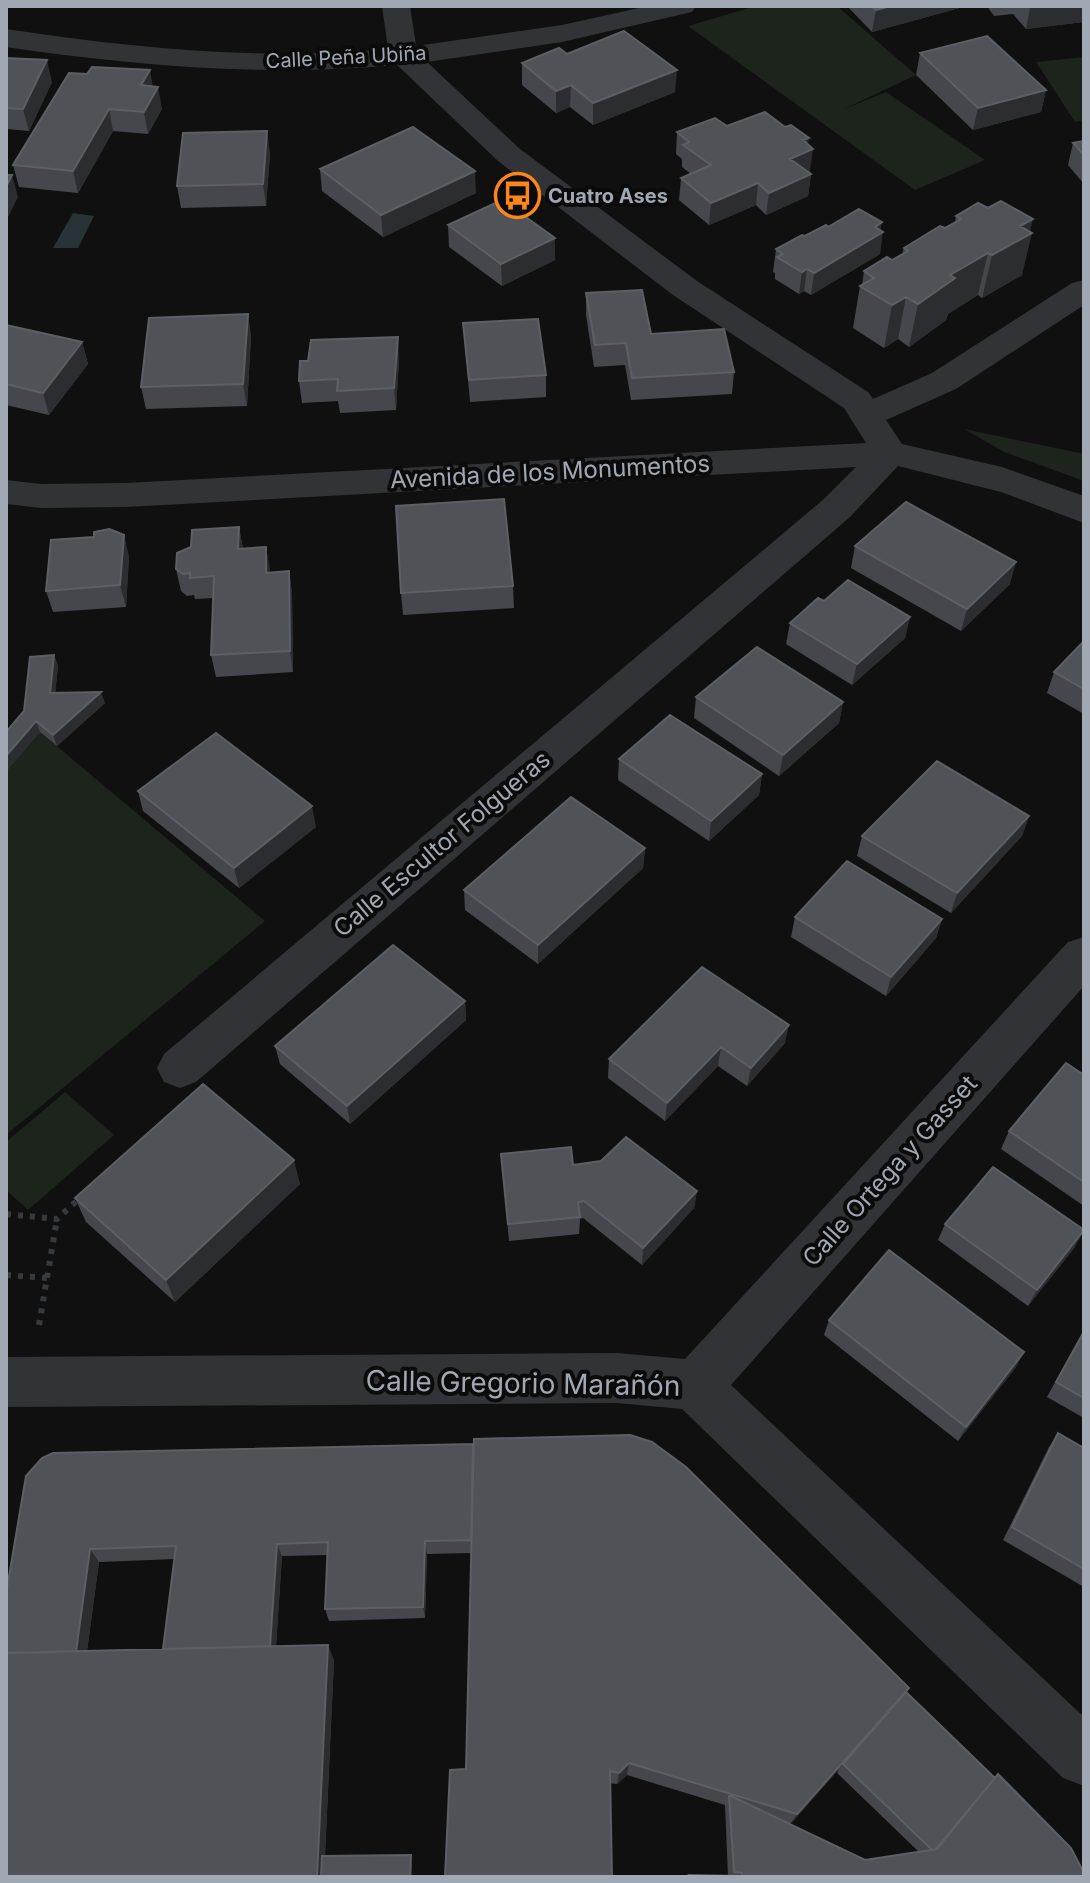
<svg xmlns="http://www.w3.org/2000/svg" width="1090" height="1883" viewBox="0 0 1090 1883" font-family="Inter,sans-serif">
<rect width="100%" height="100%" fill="#101011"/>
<path fill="#1c241c" d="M756,6H837L916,75L842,110L886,92L985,160L915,190L688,26Z
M1084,57V120L1075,122L1036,62Z
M964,429L1084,454V481L1004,452Z
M40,732L265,921L6,1135V768Z
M65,1092L114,1135L28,1210L6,1190V1142Z"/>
<path fill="#283337" d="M73,213L94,216L78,248H53Z"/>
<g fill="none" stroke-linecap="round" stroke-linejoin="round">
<path stroke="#363a3d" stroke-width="6" stroke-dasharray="5 7" stroke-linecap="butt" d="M6,1214L57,1219L81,1197
M6,1275L47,1278
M39,1325L57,1219"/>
<path fill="#313336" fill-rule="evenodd" d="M382,6H410L416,46L562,25L648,6H696L692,12L562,42L427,62L520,149L697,281L868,392L873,399L932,373L1072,283L1084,280V305L956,389L886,420L902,444L1002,467L1084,496V523L1001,492L898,466L850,517L196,1082L180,1088L164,1082L157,1068L164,1054L824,499L856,467L126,507L41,508L6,504V480L41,484L126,483L866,443L844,408L673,295L498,161L397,65C265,77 136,66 6,47V29C133,48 260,61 388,49Z
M1084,937V986L731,1385L1084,1717V1786L1063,1778L682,1409L617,1403L6,1407V1357L617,1353L685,1359L1068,942Z"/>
</g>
<path fill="#45474c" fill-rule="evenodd" d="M847,6H963V7L872,32Z
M987,6H1084V17L1083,22L1026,29L1013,14L994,16Z
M920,53L1046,90L1041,112L973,130L916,75Z
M567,54L675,92L593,125L570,107L556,113L522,85V63Z
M6,58L52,82L29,131L6,129Z
M69,73L152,86L162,109L148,134L113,131L78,193L19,187L13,165Z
M727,126L808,145L810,171L809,172L811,174L808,196L766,215L756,205L709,225L679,200L681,178L691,174L682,167V159L676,154L677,132Z
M1084,141V184L1068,165L1073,143Z
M270,153L266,206L181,208L177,186Z
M320,169L476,193L383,237L322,191Z
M956,216L1030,232L1022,275L982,298L978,295L948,314L946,320L909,347L898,339L884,348L853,328L860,286L862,285L864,271L892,260L902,254L904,248L955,222Z
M448,225L555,238V260L502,286L449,247Z
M828,227L881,230L880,254L811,295L804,291L799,294L775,279V273L773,272L776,249Z
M586,293L651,334L734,372L732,394L631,400L625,365L594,367L586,315Z
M248,314L251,337L247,406L146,409L141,387Z
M463,323L546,375V397L470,402Z
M6,325L82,342L88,364L49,415L6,405Z
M399,359L396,410L340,413L338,401L302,403L299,381Z
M239,527L243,549L266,547L270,573L289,571L292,593L293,672L216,677L211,655L213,598L195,599L194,595L187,596L181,591L176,569L191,547Z
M855,546L1010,584L961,631L851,568Z
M129,556L126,607L53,612L46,591Z
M513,586L514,608L403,615L401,593Z
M824,601L910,617L905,638L852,685L786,644L790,623Z
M1084,641V714L1047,693L1054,672Z
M54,655L58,666L55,693L105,703L57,746L40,732L8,769L6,768V732L24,711Z
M696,697L843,702L839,723L779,776L694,718Z
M619,759L762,774L759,795L709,841L618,780Z
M138,791L316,827L239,888L143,811Z
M1029,816L1022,836L951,913L857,856L862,836Z
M645,848L643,868L538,964L465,910L464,890Z
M795,917L942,919L936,938L886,996L791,937Z
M702,967L785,1043L747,1086L718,1066L665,1121L608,1078L609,1059Z
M465,1001L466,1020L350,1124L280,1064L275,1046Z
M1084,1075V1206L1001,1149L1009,1131Z
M501,1154L573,1165L697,1191L694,1208L642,1265L583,1218L580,1219L579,1234L509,1241Z
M300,1184L175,1302L86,1222L75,1198Z
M945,1224L1075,1247L1028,1306L938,1240Z
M829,1320L1016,1367L958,1441L824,1335Z
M1084,1329V1418L1047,1397Z
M1058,1433L1084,1448V1587L1003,1540L1049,1447Z
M473,1444L906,1692L1084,1877H689V1875L728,1876L725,1805L627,1775L617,1784L466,1769L471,1553L427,1554L425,1618L329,1621L325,1609L328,1555L282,1556L276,1646L334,1660L325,1856L411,1855L412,1859V1877H6L53,1453ZM175,1559L163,1649L87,1651L99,1562ZM839,1769L837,1773L919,1852L865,1860L790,1824Z"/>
<path fill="#2c2d30" d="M891,6H963V7L872,32L876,10Z
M1043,6H1084L1083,22L1026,29L1030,8Z
M47,60L52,82L29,131L23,109Z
M150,70L154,92L141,85Z
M677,70L675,92L593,125V103Z
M571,85L570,107L556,113V91Z
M158,87L162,109L148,134L144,112Z
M1046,90L1041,112L973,130L978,108Z
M109,109L113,131L78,193L73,171Z
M267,131L270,153L266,206L263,184Z
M809,138L807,152L813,149L810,171L788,181L790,159L803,140Z
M475,171L476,193L383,237L381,215Z
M811,174L808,196L766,215L769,193Z
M12,175L18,197L6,221V187Z
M758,183L756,205L709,225L711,203Z
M1033,219L1029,235L1032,233L1022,275L982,298L992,255L1020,226Z
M882,222L880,233L883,232L880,254L811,295L814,273Z
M555,238V260L502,286L501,264Z
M988,253L978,295L948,314L946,320L909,347L918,304L950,275Z
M807,269L804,291L799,294L802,272Z
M906,297L898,339L884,348L892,305Z
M248,314L251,337L247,406L243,384Z
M398,337L399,359L396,410L394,388Z
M82,342L88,364L49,415L43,393Z
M239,527L243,549H238Z
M124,535L129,556L126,607L120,585Z
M266,547L270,569L269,594L266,573Z
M1016,562L1010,584L961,631L967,609Z
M289,571L292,593L293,672L290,651Z
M910,617L905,638L852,685L857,664Z
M54,655L58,666L54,704L50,693Z
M101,692L105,703L57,746L53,735Z
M843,702L839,723L779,776L783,755Z
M36,721L40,732L8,769L6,763V756Z
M762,774L759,795L709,841L711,821Z
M312,806L316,827L239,888L234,868Z
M1029,816L1022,836L951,913L957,893Z
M645,848L643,868L538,964V945Z
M942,919L936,938L886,996L891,977Z
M465,1001L466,1020L350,1124L347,1106Z
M789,1025L785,1043L747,1086L751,1068Z
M721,1047L718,1066L665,1121L667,1103Z
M294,1160L300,1184L175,1302L166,1280Z
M697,1191L694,1208L642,1265L643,1248Z
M1084,1231L1075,1247L1028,1306L1037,1290Z
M1024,1352L1016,1367L958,1441L966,1427Z
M425,1541L427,1554L425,1618L423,1607Z
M277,1544L282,1556L275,1661L269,1650Z
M90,1549L99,1562L85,1666L75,1655Z
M328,1645L334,1660L324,1877H317Z
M909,1688L839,1769L790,1825L797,1814Z
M629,1763L627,1775L617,1784L619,1773Z
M411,1855L412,1859V1877H410Z"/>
<path fill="#4f5257" stroke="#5b6065" stroke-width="2" d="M871,6H891L876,10Z
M624,31L677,70L593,103L571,85L556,91L522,63L559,48L567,54Z
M987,36L1046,90L978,108L920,53Z
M6,58L47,60L23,109L6,108Z
M92,67L150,70L141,85L158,87L144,112L109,109L73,171L13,165L69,73L87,74Z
M765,112L785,127L791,125L809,138L803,140L813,149L790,159L811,174L769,193L758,183L711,203L681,178L711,165L683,145L689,142L677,132L715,118L727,126Z
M413,127L475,171L381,215L320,169Z
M267,131L263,184L177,186L183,133Z
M1084,141V155L1073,143Z
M6,175H12L6,187Z
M502,200L555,238L501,264L448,225Z
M1001,201L1033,219L1020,226L1032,233L992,255L988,253L950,275L955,278L918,304L906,297L892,305L860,286L874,278L864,271L887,257L892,260L908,251L904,248L940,226L945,228L961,219L956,216L978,203L988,208Z
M859,209L882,222L875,227L883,232L814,273L807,269L802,272L777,257L783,254L776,249L802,235L805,236L826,225L828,227Z
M642,290L651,334L724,329L734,372L632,378L626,343L595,345L586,293Z
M248,314L243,384L141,387L149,318Z
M538,319L546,375L469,380L463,323Z
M6,325L82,342L43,393L6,384Z
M398,337L394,388L337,391L338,379L299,381L300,361H308L311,340Z
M504,499L513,586L401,593L396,506Z
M906,502L1016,562L967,609L855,546Z
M239,527L238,549L266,547V573L289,571L290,651L211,655L214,576L190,578V573L183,574L176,569L177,553L191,547L192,530Z
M109,529L124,535L120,585L46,591L51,540L94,537V532Z
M848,580L910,617L857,664L790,623L818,598L824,601Z
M1084,641V689L1054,672Z
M757,647L843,702L783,755L696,697Z
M54,655L50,693L101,692L53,735L36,721L6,756V732L24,711L30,657Z
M670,715L762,774L711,821L619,759Z
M216,733L312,806L234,868L138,791Z
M937,761L1029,816L957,893L862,836Z
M571,797L645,848L538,945L464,890Z
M847,861L942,919L891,977L795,917Z
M393,945L465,1001L347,1106L275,1046Z
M702,967L789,1025L751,1068L721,1047L667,1103L609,1059Z
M1066,1063L1084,1075V1182L1009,1131Z
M203,1084L294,1160L166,1280L75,1198Z
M626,1137L697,1191L643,1248L584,1201L578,1202L580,1217L508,1224L501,1154L571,1147L573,1165L601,1161Z
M993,1167L1084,1230L1037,1290L945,1224Z
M889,1250L1024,1352L966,1427L829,1320Z
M1084,1332V1398L1056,1382Z
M1058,1433L1084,1448V1569L1012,1527Z
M630,1435L652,1442L686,1467L909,1688L797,1814L629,1763L619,1773L610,1771L612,1877H445L450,1770L466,1769L474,1439Z
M473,1444L471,1540L425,1541L423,1607L325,1609L328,1542L277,1544L270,1646L163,1649L176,1546L90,1549L76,1652L6,1653V1594L26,1476L42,1458L53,1453Z
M328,1645L317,1877H6V1653Z
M906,1692L995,1778L936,1849L932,1850L843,1764Z
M998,1774L1071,1848L1084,1873V1877H743L742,1873L734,1872L729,1795L865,1860L937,1849Z
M411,1855L410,1877H321L322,1856Z
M689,1875L741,1876V1877H690Z"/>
<defs>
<symbol id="bus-ring" viewBox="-11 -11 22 22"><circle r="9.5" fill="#0b0b0c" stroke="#fd861c" stroke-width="1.5"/><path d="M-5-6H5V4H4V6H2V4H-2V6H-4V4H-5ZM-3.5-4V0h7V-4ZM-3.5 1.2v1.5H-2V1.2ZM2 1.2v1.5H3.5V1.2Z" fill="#fd861c"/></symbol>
</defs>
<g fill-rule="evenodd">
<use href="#bus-ring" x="492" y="170" width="51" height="51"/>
</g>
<g text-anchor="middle" stroke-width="8" stroke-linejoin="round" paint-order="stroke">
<g font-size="20" fill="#a0a9b3" stroke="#0b0b0c">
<text transform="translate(346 57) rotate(-3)" y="7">Calle Peña Ubiña</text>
</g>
<g font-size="20" font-weight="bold" fill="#a0a9b3" stroke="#0b0b0c" text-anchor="start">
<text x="548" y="203">Cuatro Ases</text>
</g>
<g font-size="24" fill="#a0a9b3" stroke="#0b0b0c">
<text transform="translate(550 472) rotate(-3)" y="8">Avenida de los Monumentos</text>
<text transform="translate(442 844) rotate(-40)" y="8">Calle Escultor Folgueras</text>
<text transform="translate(890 1171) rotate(-48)" y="8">Calle Ortega y Gasset</text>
</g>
<g font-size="28" fill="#a0a9b3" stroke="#0b0b0c">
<text transform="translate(523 1383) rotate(1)" y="10">Calle Gregorio Marañón</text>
</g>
</g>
<rect width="1090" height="1883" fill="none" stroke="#a0a9b3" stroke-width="16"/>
</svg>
